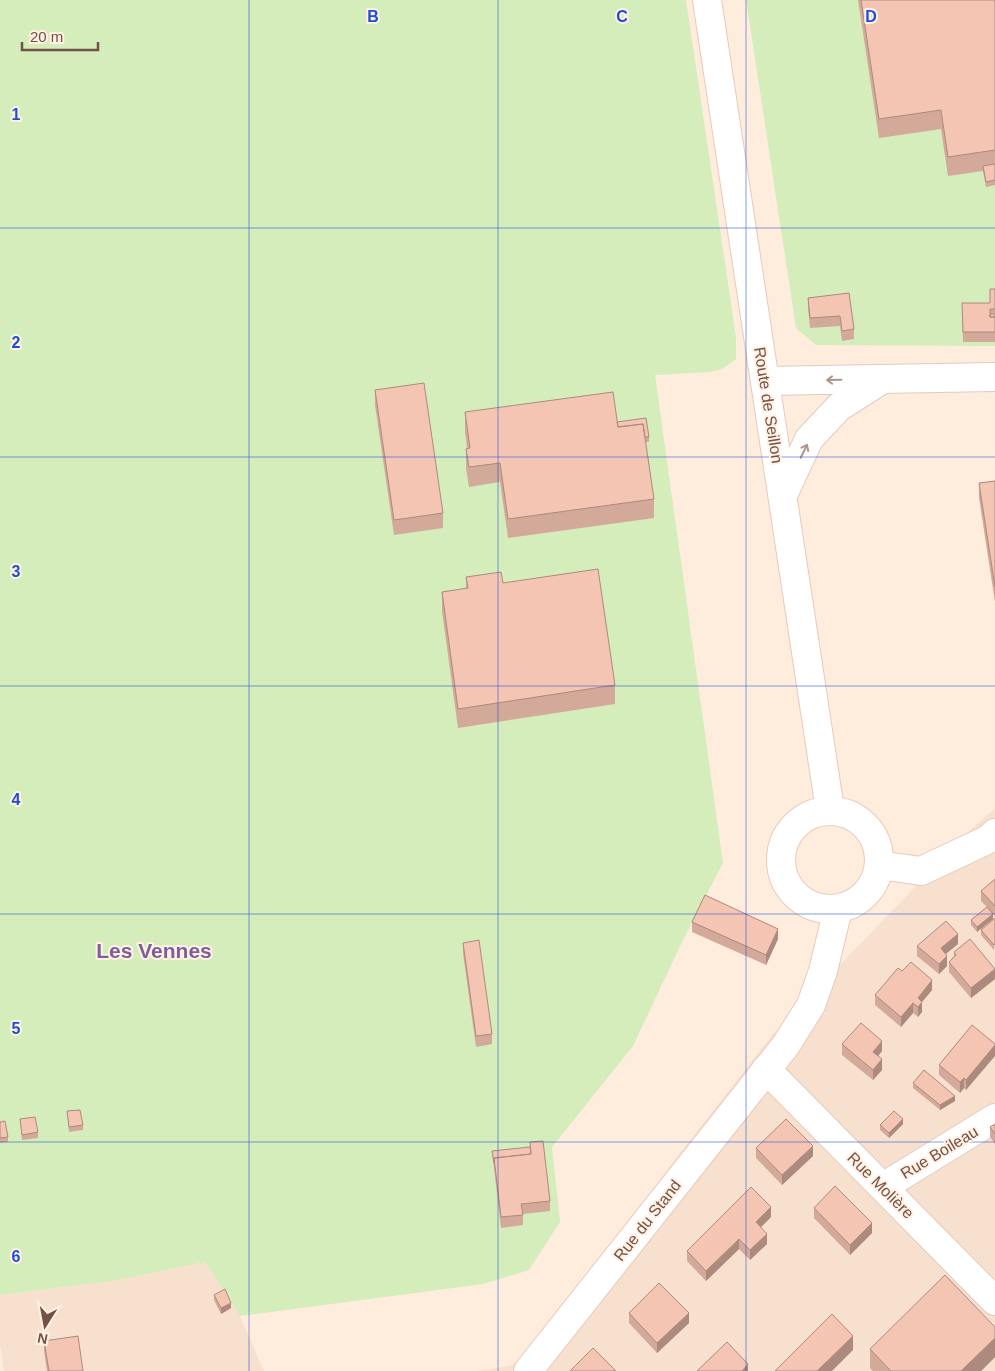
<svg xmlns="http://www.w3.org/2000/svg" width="995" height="1371" viewBox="0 0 995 1371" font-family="Arial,sans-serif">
<rect width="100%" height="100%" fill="#feeddd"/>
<path fill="#f8e0ce" d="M995,808V1371H477L509,1366L524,1357L543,1336L674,1161L772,1035L968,832Z
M205,1262L240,1316L264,1371H4L0,1346V1295L114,1281Z"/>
<path fill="#d5ecbb" d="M0,0H686L736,337V359L722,369L710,372L655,375L723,863L682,942L633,1046L552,1147L560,1222L529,1270L483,1284L240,1316L205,1262L114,1281L0,1295Z
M746,0H995V346L816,345L796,328Z"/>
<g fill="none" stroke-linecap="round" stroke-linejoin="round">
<defs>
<path id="street" d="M765,381L995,377
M783,495L809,439L839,407L883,379
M879,865L921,871L987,840L995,833
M766,1069L995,1301
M883,1187L995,1118"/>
<path id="secondary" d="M707,0L830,810
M781 860a49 49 0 1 1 98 0a49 49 0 1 1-98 0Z
M528,1371L786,1045L811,1005L823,971L838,909"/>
</defs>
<use href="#street" stroke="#e4cabc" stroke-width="30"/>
<use href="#secondary" stroke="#eac9b8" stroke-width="30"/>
<use href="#street" stroke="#fff" stroke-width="28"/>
<use href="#secondary" stroke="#fff" stroke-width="28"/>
</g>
<path fill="#d3a99a" d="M858,0H995V185L986,187L983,171L948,176L941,129L879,138Z
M995,289V342H963L962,303H990Z
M849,293L854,329V339L842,341L840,326L810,328L808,308V298Z
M375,390L443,513V528L394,535L375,405Z
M465,412L649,437V442H645L654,499V518L508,538L500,482L469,487L466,468V449L467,448L465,431Z
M995,481V602L979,498V483Z
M466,577L503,583L615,685V704L458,728L442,611V592L466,589Z
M995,879V916L991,912L993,919L977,932L971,925V920L987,907L981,901V891Z
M995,918L994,950L981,935V930Z
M692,922L778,939L766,965L692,932Z
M463,943L492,1034V1044L476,1047L463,953Z
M958,944L945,954L947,966L939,974L917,956V946Z
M954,952L995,979L971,998L949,972V962L954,956Z
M902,971L932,990L922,1002V1012L918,1017L913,1013L901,1027L875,1005V995Z
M842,1044L882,1051L878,1056L882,1070L873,1080L842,1055Z
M995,1044L966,1090L964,1088L960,1093L939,1075V1065Z
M913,1083L955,1101L940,1110L913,1088Z
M67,1111L83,1125V1130L69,1132Z
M20,1119L38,1132V1138L22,1140Z
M0,1122L8,1137V1142L0,1143Z
M903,1124L889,1138L880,1130V1125Z
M995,1124V1144L990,1137V1127Z
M530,1142L550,1201V1211L523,1214V1225L501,1228L492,1151L530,1147Z
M756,1148L813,1156L782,1185L756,1158Z
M814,1208L872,1233L850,1255L814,1218Z
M771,1217L761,1227L767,1244L750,1260L739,1249L706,1281L687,1261V1251Z
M214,1295L231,1308L221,1314L214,1300Z
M629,1313L689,1323L657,1353L629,1323Z
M995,1327V1357L981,1371H873L870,1368V1349Z
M44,1341L83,1371H47L44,1351Z"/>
<path fill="#ac8a7d" d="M993,914V919L977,932V927Z
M778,929V939L766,965V955Z
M958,934V944L941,958V948Z
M947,956V966L939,974V964Z
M995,969V979L971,998V988Z
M932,980V990L922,1002V1012L918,1017V998Z
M913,1003V1013L901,1027V1017Z
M882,1041V1051L873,1062V1052Z
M995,1045V1056L966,1090V1080Z
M882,1059V1070L873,1080V1070Z
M964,1078V1088L960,1093V1082Z
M955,1096V1101L940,1110V1105Z
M903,1119V1124L889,1138V1133Z
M813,1146V1156L782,1185V1175Z
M771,1207V1217L756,1232V1222Z
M872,1223V1233L850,1255V1245Z
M767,1234V1244L750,1260V1250Z
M739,1239V1249L706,1281V1271Z
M231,1303V1308L221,1314V1308Z
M689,1313V1323L657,1353V1343Z
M853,1336V1350L832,1371H817Z
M995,1338V1357L981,1371H961Z
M748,1364V1371H742Z"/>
<path fill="#f5c5b3" stroke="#ac8a7d" d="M861,0H995V150L948,157L941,110L879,119Z
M995,164V180L986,182L983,166Z
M990,289H995V309H990V317H995V332H963L962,303H990Z
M849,293L854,329L842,331L840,316L810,318L808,298Z
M990,314H995V317H990Z
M424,383L443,513L394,520L375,390Z
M613,392L618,427L643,424L654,499L508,519L500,463L469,467L466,449L470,448L465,412Z
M646,418L649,437H645L643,424L618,427L617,422Z
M995,481V587L979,483Z
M598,569L615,685L458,709L442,592L468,588L466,577L501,572L503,583Z
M995,879V906L981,891Z
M705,895L778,929L766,955L692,922Z
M987,907L993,914L977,927L971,920Z
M995,918V944L994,945L981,930Z
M946,921L958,934L941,948L947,956L939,964L917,946Z
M970,939L995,969L971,988L949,962L956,955L954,952Z
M479,940L492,1034L476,1036L463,943Z
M911,962L932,980L918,998L922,1002L918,1007L913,1003L901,1017L875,995L898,968L902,971Z
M861,1023L882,1041L873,1052L882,1059L873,1070L842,1044Z
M972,1025L995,1044V1045L966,1080L964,1078L960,1082L939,1065Z
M924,1070L955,1096L940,1105L913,1083Z
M80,1110L83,1125L69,1127L67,1111Z
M894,1111L903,1119L889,1133L880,1125Z
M35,1117L38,1132L22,1135L20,1119Z
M786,1119L813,1146L782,1175L756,1148Z
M5,1121L8,1137L0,1138V1122Z
M995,1124V1134L990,1127Z
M543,1141L550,1201L521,1204L523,1215L501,1217L494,1158L531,1154L530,1142Z
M530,1147L531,1154L494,1158V1163L492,1151Z
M835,1186L872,1223L850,1245L814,1208Z
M751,1187L771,1207L756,1222L767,1234L750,1250L739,1239L706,1271L687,1251Z
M945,1275L995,1327V1338L961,1371H891L870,1349Z
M659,1283L689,1313L657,1343L629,1313Z
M225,1289L231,1303L221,1308L214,1295Z
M832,1314L853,1336L817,1371H775Z
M78,1336L83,1371H49L44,1341Z
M727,1342L748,1364L742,1371H697Z
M593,1348L616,1371H570Z"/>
<defs><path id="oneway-shaft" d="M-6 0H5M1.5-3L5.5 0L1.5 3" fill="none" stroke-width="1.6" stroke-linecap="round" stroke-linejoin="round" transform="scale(1.25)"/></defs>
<g stroke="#ac968f">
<use href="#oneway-shaft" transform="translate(834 380) rotate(179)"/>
<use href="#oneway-shaft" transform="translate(804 451) rotate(-64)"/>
</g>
<path fill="none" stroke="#1d4ed8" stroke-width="1" stroke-opacity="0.55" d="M249,0V1371M498,0V1371M746,0V1371M0,228H995M0,457H995M0,686H995M0,914H995M0,1142H995"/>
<g text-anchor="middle" stroke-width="4" stroke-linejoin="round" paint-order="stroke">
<g font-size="16" fill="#755044" stroke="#fff2e5">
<text transform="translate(769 405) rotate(81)" y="6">Route de Seillon</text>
<text transform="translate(939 1152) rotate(-31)" y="6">Rue Boileau</text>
<text transform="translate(881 1185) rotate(45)" y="6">Rue Molière</text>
<text transform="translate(647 1220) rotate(-52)" y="6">Rue du Stand</text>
</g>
<g font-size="21" font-weight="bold" fill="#7e5f99" stroke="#fff2e5">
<text x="154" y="958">Les Vennes</text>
</g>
</g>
<g font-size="16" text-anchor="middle" font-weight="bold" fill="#1d4ed8" stroke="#fff2e5" stroke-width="4" stroke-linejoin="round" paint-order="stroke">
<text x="373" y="22">B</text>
<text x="622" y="22">C</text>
<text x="871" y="22">D</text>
<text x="16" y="120">1</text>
<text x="16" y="348">2</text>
<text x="16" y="577">3</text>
<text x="16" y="805">4</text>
<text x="16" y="1034">5</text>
<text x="16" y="1262">6</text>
</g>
<g transform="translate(45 1326) rotate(191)" stroke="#fff2e5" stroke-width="4" paint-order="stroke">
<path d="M0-4L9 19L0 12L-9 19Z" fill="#755044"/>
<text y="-8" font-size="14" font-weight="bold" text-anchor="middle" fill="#755044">N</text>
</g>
<path d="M22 42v8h76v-8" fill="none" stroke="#755044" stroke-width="2.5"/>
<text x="30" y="42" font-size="15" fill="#755044" stroke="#fff2e5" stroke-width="4" paint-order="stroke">20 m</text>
</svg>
